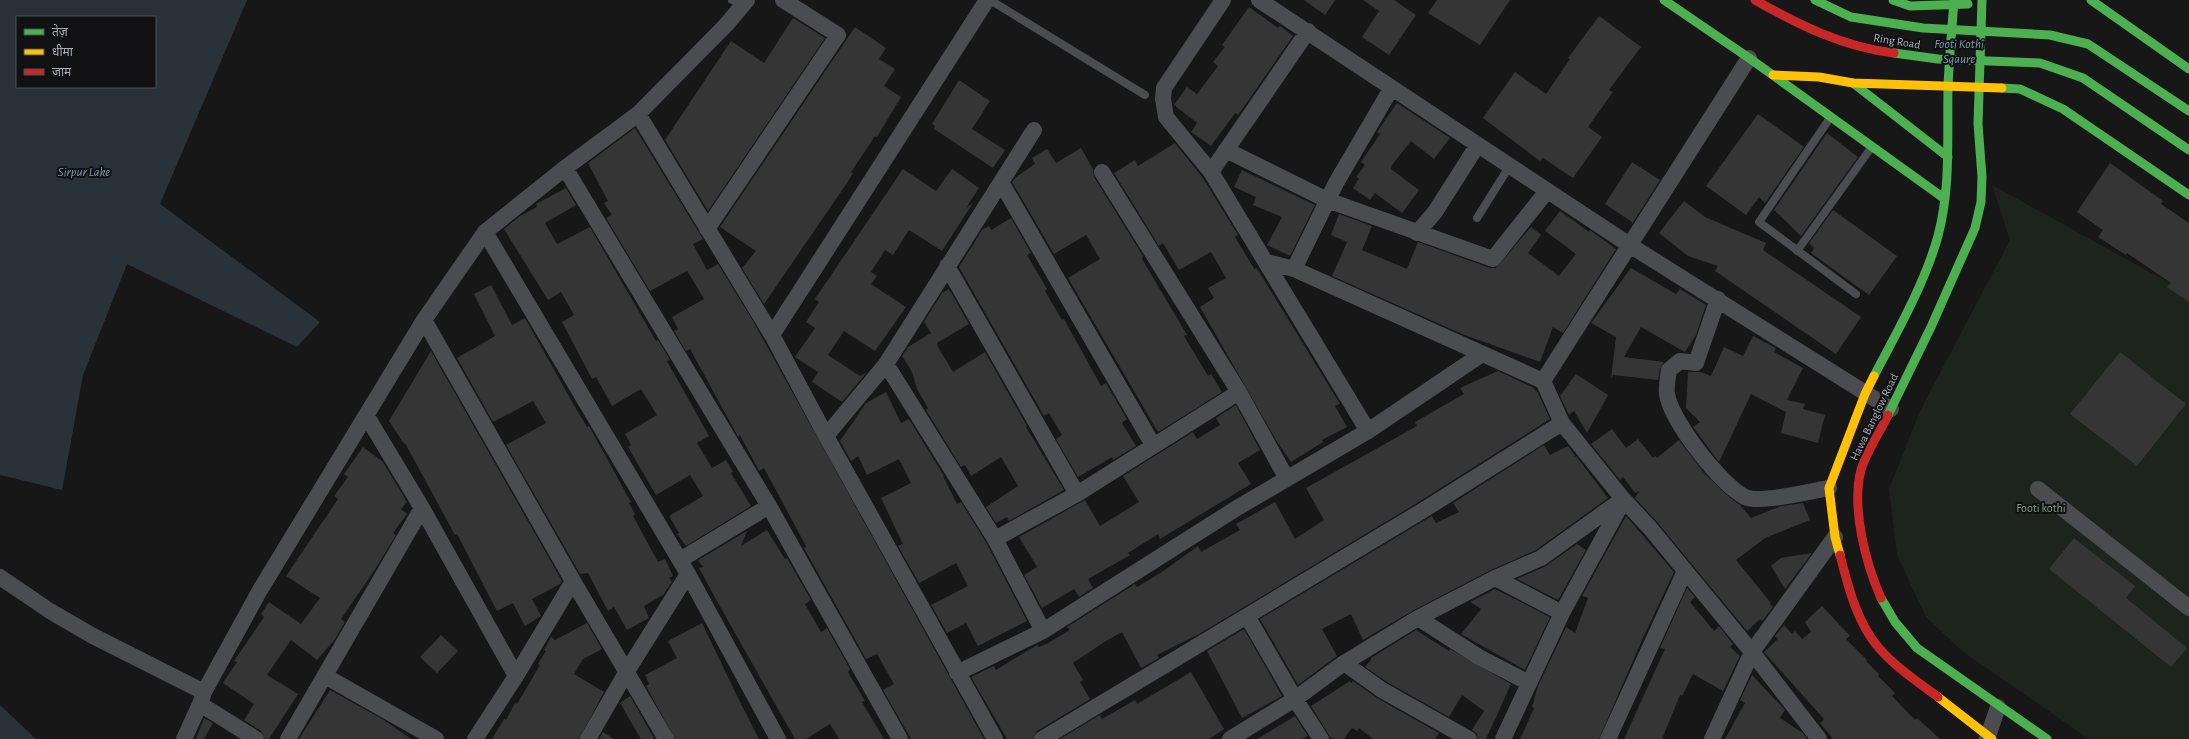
<svg xmlns="http://www.w3.org/2000/svg" width="2189" height="739" viewBox="0 0 2189 739" font-family="'Alegreya Sans','Noto Sans Devanagari',sans-serif">
<rect width="100%" height="100%" fill="#171717"/>
<path fill="#1d241e" d="M1992,185L2166,281L2189,299V739H2089L1962,651L1926,617L1897,555L1889,489L1920,411L2010,240Z"/>
<path fill="#2a3239" fill-rule="evenodd" d="M0,0H247L160,204L320,322L297,347L127,264L83,375L62,490L0,475ZM17,17H155V87H17Z
M0,706H1L36,739H0Z"/>
<path fill="#353536" d="M1304,0H1335L1325,15Z
M1363,0H1394L1416,15L1389,55L1362,37L1379,11Z
M1437,0H1510L1480,45L1428,13Z
M1249,7L1278,28L1280,26L1293,36L1238,115L1235,113L1211,146L1191,132L1197,123L1174,105L1187,87L1197,94L1218,66L1213,62L1225,47L1222,45Z
M1599,16L1641,47L1609,90L1613,92L1588,127L1602,137L1573,178L1543,158L1540,161L1483,118L1515,72L1546,94L1570,59L1568,58Z
M793,18L825,38L708,211L665,140L731,41L764,63Z
M855,27L886,48L879,59L895,69L884,86L901,97L877,137L875,136L851,172L853,173L847,183L764,304L742,268L756,251L720,227Z
M959,80L990,101L972,129L1005,150L993,168L934,129L935,126L932,124Z
M1397,103L1450,138L1434,159L1411,141L1392,165L1391,169L1419,190L1402,213L1375,193L1370,200L1353,188L1359,179L1356,177L1365,165L1361,162L1380,134L1377,132Z
M1758,114L1804,147L1765,203L1759,197L1746,215L1706,186Z
M635,128L703,239L693,244L707,270L718,264L753,321L984,739H911L883,690L894,684L877,654L866,659L804,548L806,546L764,468L759,471L740,435L738,437L736,433L690,349L686,351L674,331L678,329L672,317L704,299L691,277L687,271L650,291L606,218L612,215L604,203L608,201L588,163Z
M1827,133L1858,157L1801,236L1774,210Z
M1175,143L1203,178L1238,235L1235,237L1255,270L1256,267L1340,404L1335,406L1347,427L1322,440L1323,442L1291,462L1276,440L1200,307L1214,298L1208,288L1226,278L1211,252L1179,270L1163,243L1159,246L1114,173L1135,160L1138,166Z
M1081,148L1093,169L1094,177L1143,256L1142,259L1187,335L1184,336L1208,376L1211,374L1222,392L1158,432L1068,278L1100,259L1086,235L1054,254L1012,182L1016,177L1035,164L1032,158L1047,149L1056,163Z
M1632,162L1660,180L1632,224V222L1605,204Z
M2110,163L2163,201L2161,204L2189,223V302L2167,287L2171,283L2127,253L2126,255L2098,237L2103,230L2077,212Z
M903,169L936,191L952,169L979,188L966,208L973,203L942,251L909,230L893,255L885,250L871,272L877,276L871,284L906,307L875,351L844,331L828,355L860,376L867,372L842,402L812,382L818,372L795,357L815,328L806,322L819,302L815,299Z
M1242,170L1315,205L1290,256L1267,245L1282,217L1253,205L1256,197L1234,187Z
M566,188L576,205L545,223L557,244L590,227L656,341L658,340L670,360L667,361L709,436L697,443L712,468L726,460L733,472L731,473L751,506L686,546L677,534L679,533L669,516L703,496L690,475L656,495L628,447L631,445L625,434L657,415L641,389L612,406L596,377L592,379L562,322L574,315L561,292L548,300L504,229L520,216L537,207L536,204Z
M1684,201L1705,217L1766,243L1763,250L1861,317L1836,354L1715,271L1718,266L1688,256L1659,233Z
M1833,210L1897,256L1869,295L1811,253L1814,248L1809,243Z
M1560,211L1589,232L1590,230L1616,249L1563,333L1553,327L1540,362L1462,334L1332,276L1347,242L1331,235L1339,214L1372,226L1362,250L1407,269L1418,242L1490,268H1496L1531,227L1541,235L1528,253L1559,276L1576,254L1545,231Z
M1011,218L1031,253L1027,255L1047,289L1045,291L1062,320L1064,319L1101,386L1106,383L1127,419L1122,423L1136,446L1113,460L1112,457L1107,460L1078,477L1056,439L1062,435L1049,413L1044,416L959,267L982,230L989,226L991,230Z
M1631,268L1676,294L1680,289L1706,305L1696,335L1685,352L1641,327L1624,357L1664,362L1660,369L1658,380L1613,375L1611,379L1616,337L1591,323Z
M491,285L512,325L525,318L575,407L587,427L589,426L631,502L629,503L635,514L633,516L658,562L665,559L673,576L669,578L672,582L663,595L644,606L649,618L627,630L614,607L608,611L588,573L580,574L506,445L546,423L533,401L493,422L457,358L495,336L474,294Z
M949,289L969,324L937,343L938,347L953,372L985,352L1027,426L1026,427L1064,490L1009,521L1007,517L996,523L986,507L1018,486L1001,457L971,476L965,465L961,467L926,410L928,408L917,389L912,372L902,356L908,347L931,333L924,322L942,293Z
M1753,336L1776,348L1774,352L1803,368L1787,400L1805,404L1803,409L1825,415L1818,443L1781,433L1786,412L1751,394L1719,462L1693,427L1700,422L1686,408L1688,372H1700L1711,376L1724,347L1743,356Z
M431,351L562,581L560,584L532,599L541,616L525,626L513,603L497,611L457,534L455,535L405,443L404,444L389,421Z
M2120,352L2186,404L2137,466L2070,414Z
M1498,371L1532,387L1538,393L1550,419L1417,503L1199,634L1157,655L1159,658L1141,668L1122,632L1106,641L1073,663L1083,680L1080,682L1090,699L1037,731L1033,739H1007L971,677L994,666L996,670L1037,645L1039,647L1048,643L1070,630L1067,627L1135,584L1137,587L1162,572L1198,546L1201,552L1240,530L1236,524L1275,502L1295,539L1324,520L1306,488L1417,426L1415,422L1464,394L1460,388Z
M1576,374L1608,395L1587,433L1574,411L1569,415L1560,396Z
M886,392L901,423L909,419L944,476H943L957,504L961,502L987,544L1027,621L978,646L966,623L947,633L931,605L968,586L956,563L919,583L898,546L903,544L881,498L911,483L899,459L867,475L858,456L851,461L840,441L866,403Z
M1236,405L1260,450L1238,463L1251,484L1160,539L1158,534L1128,553L1130,555L1088,579L1093,588L1079,597L1074,589L1042,608L1024,575L1037,567L1019,537L1085,500L1100,526L1139,502L1123,476L1193,432L1197,439L1220,425L1216,418Z
M1612,429L1626,448L1638,439L1653,458L1655,456L1657,458L1679,440L1704,473L1729,497L1740,505L1751,518L1781,506L1803,503L1810,520L1765,538L1736,560L1771,603L1770,604L1773,607L1762,621L1760,619L1747,631L1657,522L1635,498L1639,491L1635,493L1623,477L1620,480L1591,444Z
M1544,445L1550,455L1568,446L1575,455L1574,457L1576,456L1608,498L1536,550L1491,570L1414,610L1363,640L1351,614L1322,629L1337,656L1298,685L1260,619L1432,516L1436,523L1459,512L1453,503Z
M363,447L383,462L407,502L401,509L407,514L393,533L396,535L374,571L341,619L345,622L335,639L317,660L291,640L267,675L298,694L269,739H265L261,731L244,720L254,704L223,683L237,662L234,661L264,617L261,614L269,602L301,624L320,598L286,576L338,499L334,496L348,477L344,474Z
M1626,516L1674,572L1642,640L1599,739H1520L1534,708L1532,707L1538,686L1566,627L1575,633L1588,598L1582,596Z
M767,530L785,559L787,558L811,600L805,604L821,632L827,628L850,669L848,672L865,701L862,702L884,739H839L830,724L806,739H795L718,603L699,568L703,567L698,560L747,531L741,546Z
M2074,538L2135,586L2126,598L2187,648L2171,667L2049,569Z
M1577,544L1586,550L1558,600L1517,579L1546,566Z
M1812,553L1785,589L1771,566L1781,558Z
M1687,588L1695,597L1690,602L1714,631L1719,626L1733,644L1730,647L1740,656L1723,691L1693,674L1682,696L1680,695L1662,739H1624L1665,649L1660,648Z
M1495,589L1550,617L1525,670L1461,634L1481,609L1470,602Z
M1822,606L1850,636L1846,639L1867,660L1866,661L1879,674L1878,676L1895,693L1892,696L1915,720L1917,718L1940,739H1833L1820,723L1824,719L1764,652L1778,639L1775,636L1784,625L1792,634L1795,631L1802,639L1811,632L1805,622Z
M587,623L602,649L583,659L574,674L604,692L579,739H492L504,719L506,720L515,703L517,704L540,665L538,664L546,651L544,650L551,637L555,640Z
M702,623L738,698L759,739H675L646,686L649,684L645,675L677,658L668,641Z
M1244,629L1282,696L1242,718L1207,651Z
M1416,630L1449,651L1450,649L1511,684L1486,739H1478L1477,734L1472,730L1484,711L1462,695L1449,717L1387,682L1365,667L1371,660V658Z
M441,635L458,651L437,673L420,657Z
M1191,672L1224,729L1209,739H1060L1100,715L1102,719L1135,700L1137,704Z
M1752,675L1785,710L1780,718L1803,733L1807,739H1725L1745,703L1740,700Z
M1350,681L1351,683L1353,681L1377,698L1439,733L1435,739H1373L1359,728L1357,731L1352,728L1344,739H1334L1330,737L1311,706Z
M330,690L384,720L411,739H299Z
M630,696L654,738L653,739H641L620,703Z
M1295,716L1308,736L1302,739H1257Z
M204,718L213,723L204,739H196Z
M603,732L614,739H599Z"/>
<g fill="none" stroke-linecap="round" stroke-linejoin="round">
<path stroke="#4b4c50" stroke-width="8" d="M732,0L742,5
M990,0L1145,95
M1830,118L1759,222L1856,294
M1477,218L1509,167
M1797,251L1871,148"/>
<path stroke="#4b4c50" stroke-width="16" d="M1223,0L1164,88L1163,99L1166,117L1211,172L1368,431
M1259,0L1631,246L1891,409
M638,114L772,335L826,436L995,739
M1226,150L1327,200L1493,259L1547,191
M565,168L769,506L900,739
M1102,172L1239,392L1287,479
M1211,172L1308,31
M1001,182L1153,445
M707,229L838,35L783,0
M485,232L688,574L778,739
M1417,233L1435,212L1477,146
M1267,262L1294,269L1543,381L1562,423L1623,499L1650,528L1752,652L1819,739
M947,266L1077,494
M1294,269L1336,183L1391,89
M1718,299L1696,363L1680,361L1669,370C1668,377 1666,387 1667,394C1671,421 1721,485 1745,497C1759,504 1812,491 1829,488
M424,320L573,581L666,739
M772,335L987,0
M886,364L995,539L1043,631
M1543,381L1749,58
M366,415L422,508L516,676
M826,436L886,364L1034,130
M2038,489L2189,608
M995,539L1077,494L1239,392
M680,560L769,506
M0,577L50,611L93,636L204,692
M1495,578L1562,613
M1247,616L1295,699L1321,739
M1418,618L1479,657L1529,683
M1344,663L1382,690L1469,739
M957,673L1043,631L1237,508L1368,431L1482,354
M325,676L436,739
M200,704L256,739
M184,739L200,704L204,692L260,590L424,320L485,232L565,168L638,114L726,25L747,0
M288,739L422,508
M475,739L516,676L573,581
M588,739L627,671L688,574
M1042,739L1422,511L1562,423
M1230,739L1295,699L1344,663L1418,618L1495,578L1541,558L1623,499
M1503,739L1562,613L1622,503
M1608,739L1685,571
M1712,739L1752,652L1835,537
M1987,739L1998,707"/>
<path stroke="#4caf50" stroke-width="9" d="M1664,0L1749,58L1945,199
M1893,0L1910,6L1968,4
M2091,0L2189,69
M1853,83L1948,157
M2002,88L2020,89L2063,109L2189,195
M1874,376C1897,332 1925,283 1938,236C1951,187 1947,137 1948,88C1949,59 1952,29 1954,0
M1888,415L1931,327L1975,228L1981,202L1982,177L1978,124L1982,0
M1881,598L1895,622L1917,648L2047,739"/>
<path stroke="#ffc107" stroke-width="9" d="M1773,75L1819,77L1853,83L2002,88
M1840,555L1835,537L1829,488L1865,394L1874,376
M1938,697L1992,739"/>
<path stroke="#c62828" stroke-width="9" d="M1840,555C1848,586 1857,623 1879,648C1895,667 1918,682 1938,697
M1881,598C1866,564 1851,508 1861,470C1866,453 1880,432 1888,415"/>
<path stroke="#4caf50" stroke-width="9" d="M1815,0L1851,17L1923,28L2050,35L2088,44L2189,111
M1894,53L1938,59L2040,63L2083,78L2189,150"/>
<path stroke="#c62828" stroke-width="9" d="M1755,0C1799,25 1843,47 1894,53"/>
</g>
<g text-anchor="middle" stroke-width="4" stroke-linejoin="round" paint-order="stroke">
<g font-size="12" fill="#a8adb8" stroke="#111113">
<text transform="translate(1897 41) rotate(9)" y="4">Ring Road</text>
<text transform="translate(1874 417) rotate(-64)" y="4">Hawa Banglow Road</text>
</g>
<g font-size="12" fill="#7fa381" stroke="#111113">
<text x="2041" y="512">Footi kothi</text>
</g>
<g font-size="13" font-style="italic" fill="#7f9bb3" stroke="#111113">
<text x="1959" y="48">Footi Kothi<tspan x="1959" dy="15">Sqaure</tspan></text>
<text x="84" y="176">Sirpur Lake</text>
</g>
</g>
<rect x="16" y="16" width="140" height="72" fill="#111113" stroke="#4d4f55"/>
<rect x="24" y="29" width="20" height="6" fill="#4caf50" stroke="#4d4f55"/>
<text x="52" y="36" font-size="12" fill="#a8adb8">तेज़</text>
<rect x="24" y="49" width="20" height="6" fill="#ffc107" stroke="#4d4f55"/>
<text x="52" y="56" font-size="12" fill="#a8adb8">धीमा</text>
<rect x="24" y="69" width="20" height="6" fill="#c62828" stroke="#4d4f55"/>
<text x="52" y="76" font-size="12" fill="#a8adb8">जाम</text>
</svg>
